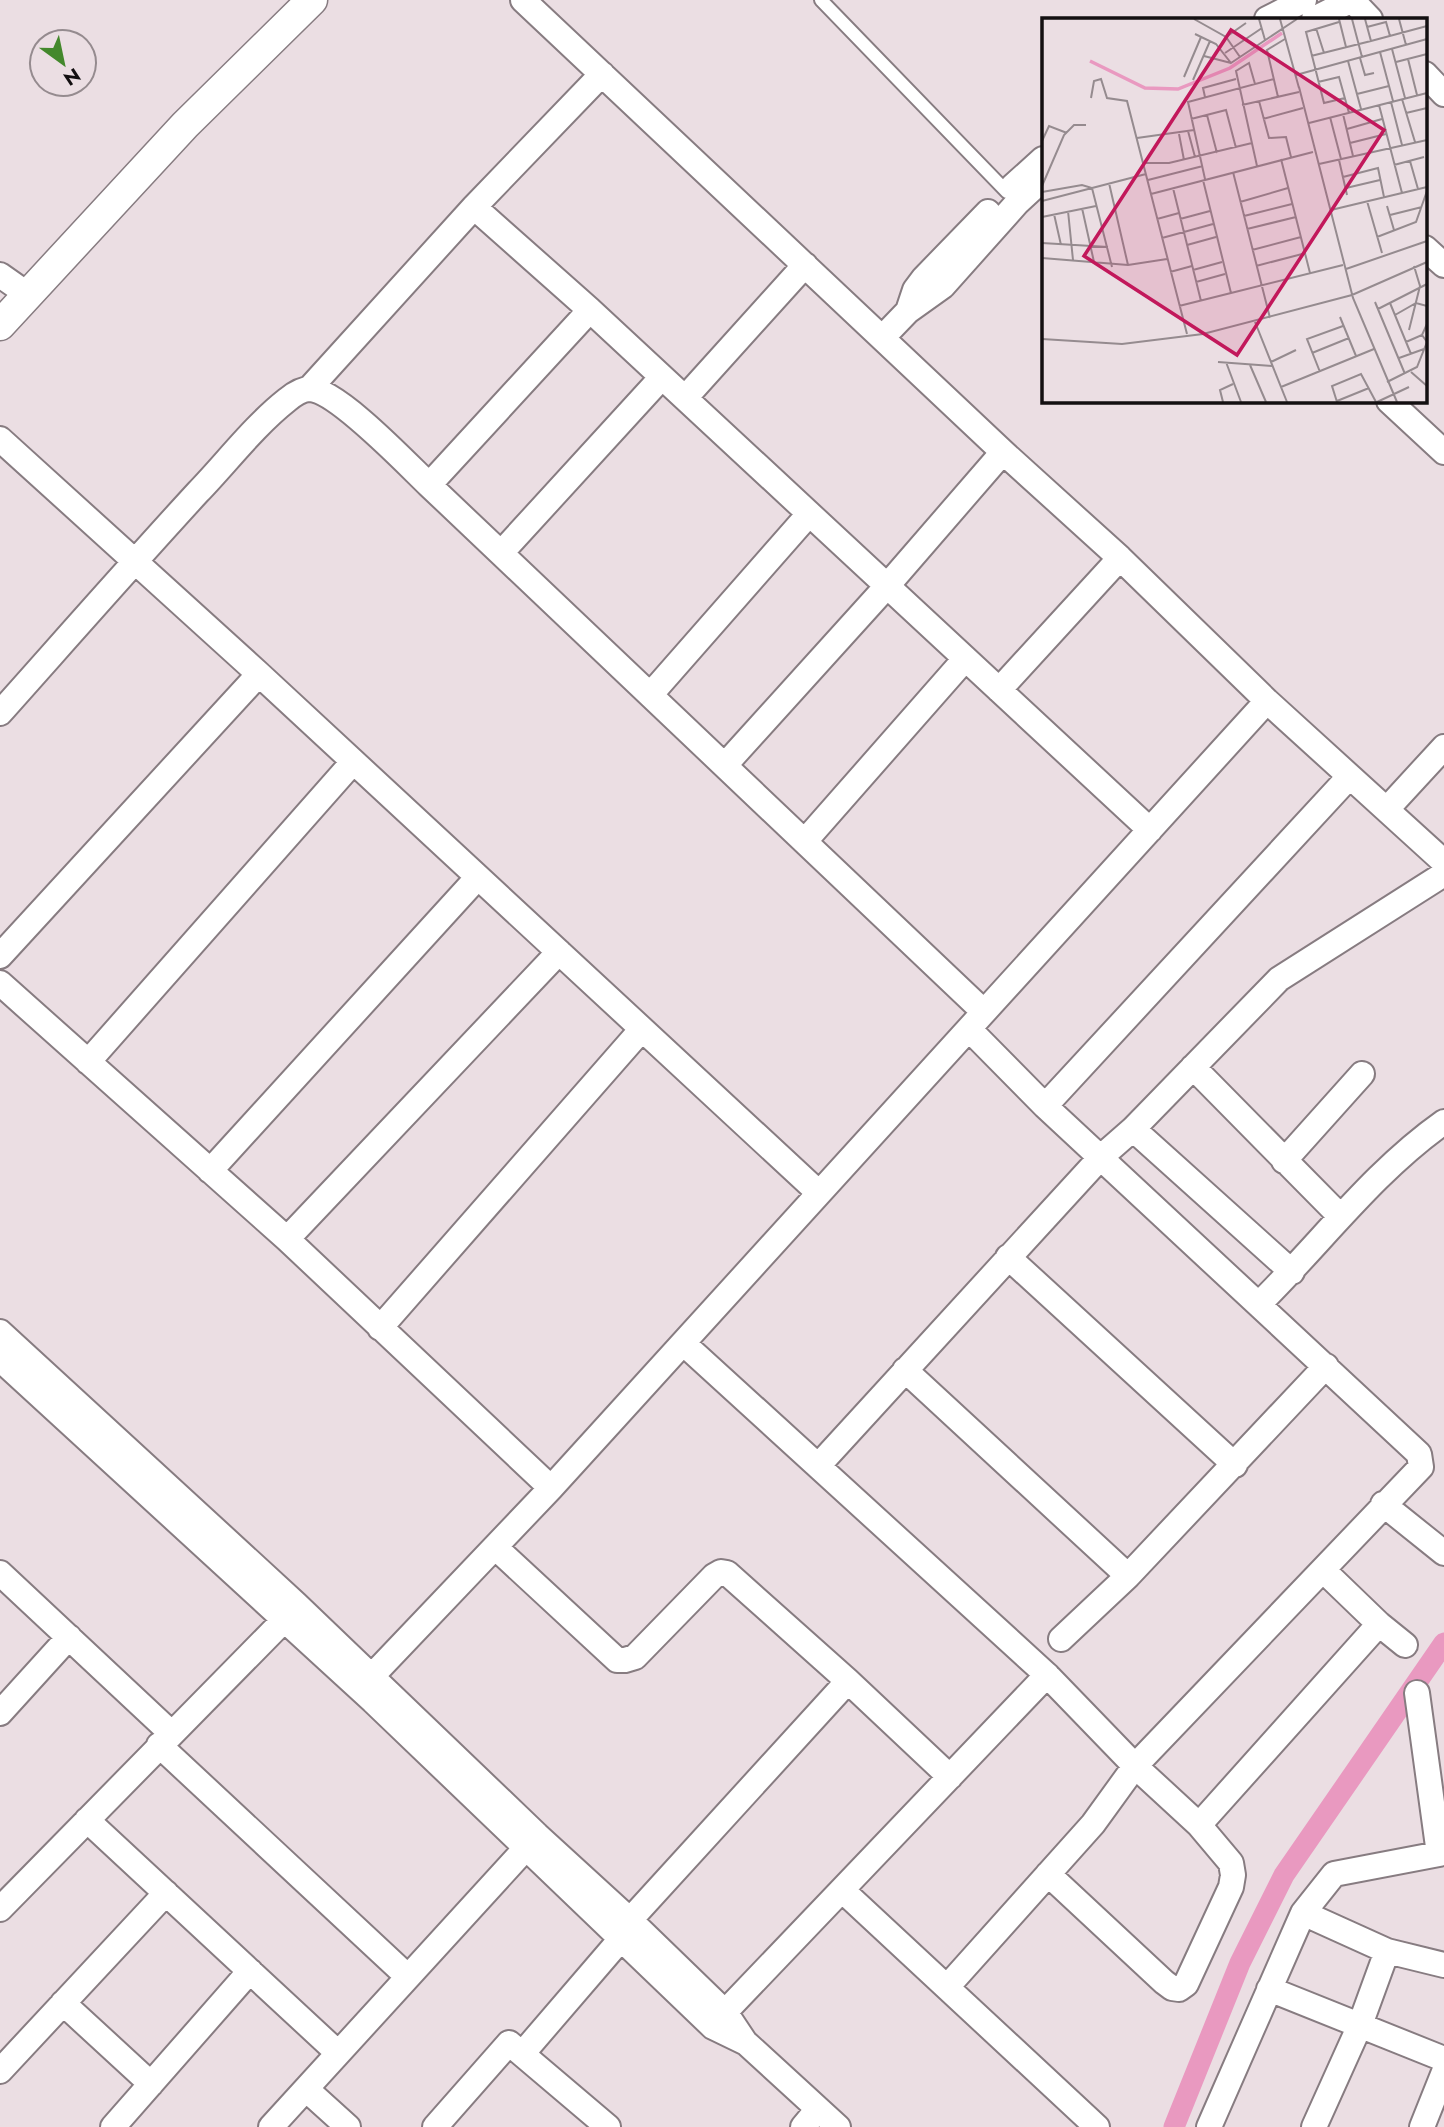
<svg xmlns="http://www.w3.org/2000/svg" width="1444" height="2127" viewBox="0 0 1444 2127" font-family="Jost,sans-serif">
<rect width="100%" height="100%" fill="#ebdee3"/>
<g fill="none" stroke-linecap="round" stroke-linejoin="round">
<path stroke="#e999c0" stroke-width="21" d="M1174,2127L1240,1963L1284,1875L1444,1643"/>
<defs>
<path id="service" d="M821,0L1007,192"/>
<path id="minor" d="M523,0L1003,452L1120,558L1267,701L1444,862
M1267,19L1304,0
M1314,19L1352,0L1370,19
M1425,74L1444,94
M1013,186L1043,159
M474,207L590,310L1150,830
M1425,248L1444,265
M0,275L27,294
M908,311L915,290L924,278L988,212
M883,337L908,311L943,286L1017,203L1043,179
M309,389L474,207L602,74
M685,398L805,265
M1389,401L1444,452
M0,439L259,674L819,1193
M429,485L590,310
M501,553L662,377
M999,690L1120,558
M651,694L809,514
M0,713C66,639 131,565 198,492C227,462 254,426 287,400C293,395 302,389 310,389C338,391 407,464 429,485L984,1012
M725,765L887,586L1003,452
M1387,809L1444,747
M805,841L965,659
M0,956L259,674
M0,983L287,1239L551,1488
M88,1062L353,762
M1193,1067L1340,1216
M1045,1106L1349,777
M1133,1129L1292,1272
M1284,1161L1362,1074
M210,1171L478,877
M287,1239L559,952
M1008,1257L1235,1465
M1259,1304C1321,1243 1373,1172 1444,1122
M380,1328L642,1029
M0,1332L296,1604L537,1835L630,1920L725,2012L745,2042L838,2127
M683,1343L1047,1675L1135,1766L1199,1825L1231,1863L1233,1875L1231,1887L1186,1984L1179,1989L1172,1988L1164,1982L1048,1874
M0,1359L373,1701L713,2027L744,2042
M905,1370L1128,1576L1326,1366
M818,1466L1101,1157L1133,1129L1279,979L1444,874
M1383,1504L1444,1553
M495,1547L617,1660H625L635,1657L714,1576L721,1572L727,1573L848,1681L950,1777
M0,1573L171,1733
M1379,1624L1405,1645
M1061,1639L1128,1576
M372,1676L551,1488L1267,701
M1417,1693L1439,1854
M0,1713L69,1637
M159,1745L408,1977
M87,1820L338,2053
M1199,1825L1379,1624L1324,1571
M842,1890L1097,2127
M0,1909L283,1621
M1303,1913L1334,1874L1444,1853
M630,1920L848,1681
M947,1987L1093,1824L1135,1766L1421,1467L1419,1454L1045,1106L969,1029
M1269,1989L1444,2059
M63,2003L151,2084
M725,2012L1047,1675
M522,2054L620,1940
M0,2071L166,1893
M306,2089L348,2127
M113,2127L250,1971
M271,2127L525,1849
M435,2127L509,2043L608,2127
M803,2127L818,2109
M1209,2127L1303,1913L1387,1951L1444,1965
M1314,2127L1360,2025L1387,1951
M1422,2127L1444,2072"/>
<path id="tertiary" d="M0,325L185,125L312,0"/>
</defs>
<use href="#service" stroke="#877c81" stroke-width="16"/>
<use href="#minor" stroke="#877c81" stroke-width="28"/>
<use href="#tertiary" stroke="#877c81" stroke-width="33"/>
<use href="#service" stroke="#fff" stroke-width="12"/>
<use href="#minor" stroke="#fff" stroke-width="24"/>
<use href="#tertiary" stroke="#fff" stroke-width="30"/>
</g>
<g transform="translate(1042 18)">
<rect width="385" height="385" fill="#ebdee3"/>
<path fill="none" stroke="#e999c0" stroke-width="3.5" d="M48,43L103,70L136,71L188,50L240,15"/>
<path fill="none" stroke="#958b8f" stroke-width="2" d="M152,1L184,19L198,39M217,1L223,22M238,1L257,70M297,1L304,29M310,1L320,39M323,1L329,23L385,8M357,1L364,27M297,4L264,14L282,85L303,80M325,9L344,4L348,18M274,10L282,35M153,16L174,26L189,45L255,1M184,19L204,5M350,31L363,80M338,34L351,83M183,35L220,10M162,38L189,45M269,38L329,23M318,40L323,57L332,55M366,41L375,77M306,43L319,91M354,44L385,36M254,57L385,21M142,59L159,19M151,62L168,23M276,64L297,59L307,95M213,66L207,45L194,53L215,148M257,69L311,280L355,384M315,76L347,68M163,79L161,70L194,61M236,79L225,32L243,21M49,80L52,63L59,61L65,80L85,83L145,316M360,81L373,124M217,83L227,120L244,119L249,139M349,84L360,127M200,87L257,74M337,87L360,175M364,95L385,90M301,96L311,138M165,97L175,135M288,99L299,141M149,101L184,92L194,130M221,101L261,90M267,105L385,75M305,111L340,101M146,113L153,139M137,116L142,142M95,120L152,112M0,123L7,108L25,115M308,125L344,116M239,141L268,255M297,142L305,177M368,143L376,171M101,145H127L210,125M277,146L385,122M352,147L382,139M191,154L228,300M301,159L336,150L342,179M163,161L146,84L232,61M106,162L161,148M161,162L189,275L301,247M67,165L86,247M0,168L22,117L32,107H44M131,170L159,283M304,170L338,162M0,174L40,167L50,170L70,249M109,176L271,134M0,183L104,156M325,183L340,235M198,184L246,170M345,188L352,212M40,190L52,244M289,192L385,169M26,193L31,242M12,196L19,227M348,197L380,189M202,198L250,186M0,199L54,188M115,201L137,195M138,201L168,193M205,211L254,199M335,219L374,204L385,173M120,220L171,206M0,225L66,229M145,227L174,219M210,232L259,219M0,240L86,247L125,241M214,248L264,235M304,251L385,223M151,252L180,244M128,254L150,248M154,264L183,256M333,284L363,356M348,285L369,336M137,288L189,275M336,291L385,266M353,297L374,285L385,288M298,299L314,338M213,304L245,384M367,312L378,268L372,248M0,321L80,326L161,316L310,277L385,244M364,324L380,317L385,306M270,335L307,320M357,340L382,331M176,344L230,348M184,344L199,384M229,344L254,332M208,347L224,384M278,354L265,321L301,308M369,354L385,368M345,364L375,349L385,324L380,317M239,369L332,331M295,383L327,370M181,384L178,372L191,366M295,384L290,368L319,356L334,384M335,384L367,369"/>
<path fill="#c2185b" fill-opacity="0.15" stroke="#c2185b" stroke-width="3.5" d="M189,12L342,112L195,337L42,238Z"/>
<rect width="385" height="385" fill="none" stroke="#130f11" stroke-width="3.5"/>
</g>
<g transform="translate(63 63) rotate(147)"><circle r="33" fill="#ebdee3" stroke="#958b8f" stroke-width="2"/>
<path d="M0-5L12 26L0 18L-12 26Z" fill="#43882c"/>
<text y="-10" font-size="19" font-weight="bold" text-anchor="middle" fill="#130f11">N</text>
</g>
</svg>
